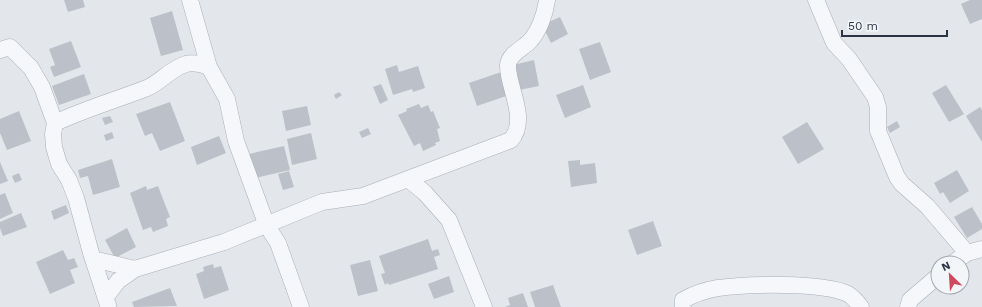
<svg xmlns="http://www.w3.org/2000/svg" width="982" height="307" viewBox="0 0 982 307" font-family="'Work Sans',sans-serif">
<rect width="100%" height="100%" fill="#e3e7ec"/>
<path fill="#bbc0c9" d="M64,0H83L85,7L68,12Z
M970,0H982V19L970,24L961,4Z
M172,11L183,50L161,56L150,18Z
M560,17L568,34L551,43L542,25Z
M71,41L81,67L54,77L50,67L55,65L49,49Z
M600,42L611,72L590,80L579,49Z
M534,60L539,86L519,90L513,65Z
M397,65L399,72L418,66L425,88L413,92L412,89L393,95L385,69Z
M501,72L509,95L477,106L469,83Z
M84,74L91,94L59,105L52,86Z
M381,84L388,100L380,104L373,87Z
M583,85L591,107L565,118L556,95Z
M946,85L964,114L949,122L932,93Z
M339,92L342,95L336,99L334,95Z
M170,102L185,141L160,151L152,133L145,136L136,114Z
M419,104L421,108L428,105L431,112L433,111L440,128L437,129L440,141L435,143L436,145L423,151L420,143L414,146L398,115L407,111L406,109Z
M307,106L311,125L286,131L282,111Z
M980,107L982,110V142L966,116Z
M19,111L31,141L7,150L0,133V119Z
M110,116L113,122L105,125L102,118Z
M897,121L900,127L890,133L887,127Z
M807,122L824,149L798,164L782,137Z
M368,128L371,134L362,138L359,132Z
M112,132L114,138L106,141L104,135Z
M311,133L317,159L292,165L287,139Z
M219,136L226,153L197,165L191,147Z
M284,146L290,170L255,178L249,154Z
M112,159L120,187L93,195L88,176L80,178L78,170Z
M580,160V165L595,163L597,183L571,187L568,161Z
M0,162L8,181L0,184Z
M957,170L969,191L950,203L943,192L940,194L934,183Z
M289,171L294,187L283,190L278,174Z
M19,173L22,180L15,183L12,176Z
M146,186L147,190L158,186L170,217L166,219L168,226L153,232L151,227L143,230L130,193Z
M5,193L13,213L0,219V195Z
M66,205L69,213L54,220L51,211Z
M972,207L982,224V229L967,238L954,217Z
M21,213L27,227L3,236L0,228V222Z
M653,221L662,246L637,255L628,230Z
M127,228L136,247L115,258L105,240Z
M428,239L432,251L438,249L440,255L434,257L438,269L389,285L388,283L385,285L381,274L385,273L379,256Z
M63,250L68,260L74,258L78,267L70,270L75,283L50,294L36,262Z
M370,260L378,291L358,296L350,265Z
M213,264L214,268L221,266L229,290L204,299L196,274L204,271L203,267Z
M449,276L454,292L434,299L428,284Z
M553,285L561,307H535L530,292Z
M170,288L177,306L134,307L132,302Z
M523,293L528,307H505L510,305L508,298Z"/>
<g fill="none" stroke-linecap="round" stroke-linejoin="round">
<defs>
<path id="street" d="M190,0L209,67L227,99L236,141L267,226L278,243L301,307
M816,0L834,43L849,59L875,97L878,107V131L897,177L902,184L927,206L967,253
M0,50L10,47L31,68L42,87L55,123L53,134L54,147L59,164L69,180L76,198L91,253L108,305
M55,123C85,109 116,100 147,88C161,82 170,69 186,64C194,62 201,64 209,67
M409,180L425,193L449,220L484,307
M93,259L135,269
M953,263L967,253L982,249
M106,297L118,281L135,269L224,242L322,202L363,196L511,140C529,119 507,86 508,65C509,54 522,49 529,42C539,32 545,14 547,0
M683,307V300C694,294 706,290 718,288C746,284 823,282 848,294C853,297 858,303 861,307
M908,307L910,300L938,276"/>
</defs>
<use href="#street" stroke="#a8aeb6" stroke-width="17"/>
<use href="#street" stroke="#f6f7fa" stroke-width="16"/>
</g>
<g transform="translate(950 275) rotate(335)"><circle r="19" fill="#f3f6f9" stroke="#a3a8b1"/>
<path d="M0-3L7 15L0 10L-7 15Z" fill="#d0495c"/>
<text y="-6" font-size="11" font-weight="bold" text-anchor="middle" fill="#2b3444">N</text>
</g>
<path d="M842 30v6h105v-6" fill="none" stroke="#2b3444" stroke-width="2"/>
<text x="848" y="30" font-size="12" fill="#2b3444" stroke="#f3f6f9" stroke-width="3" paint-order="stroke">50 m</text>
</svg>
